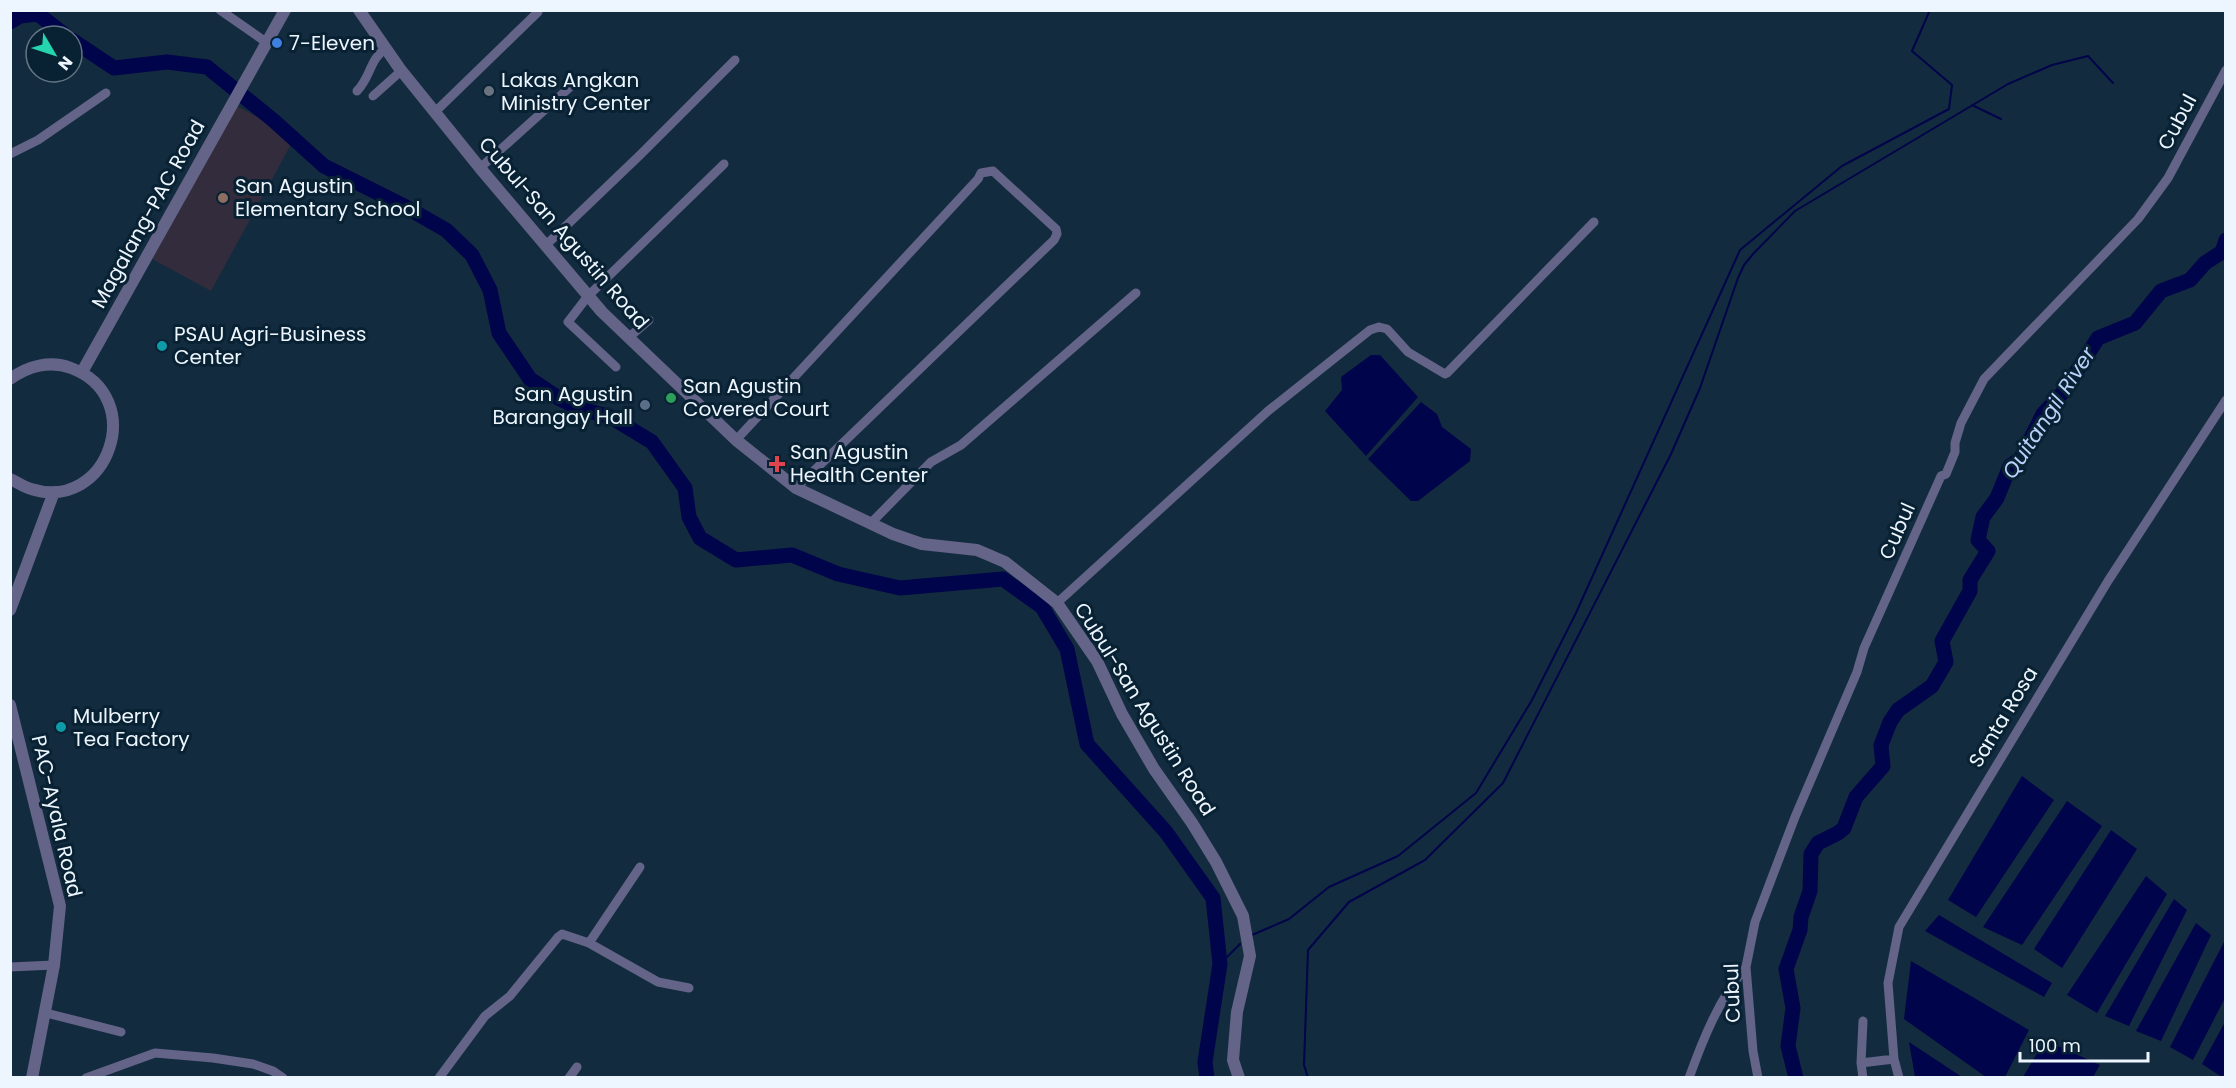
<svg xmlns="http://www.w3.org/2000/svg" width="2236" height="1088" viewBox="0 0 2236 1088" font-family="Poppins,sans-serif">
<rect width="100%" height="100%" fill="#132b3e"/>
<path fill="#332c3c" d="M235,105L295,137L211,291L152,259Z"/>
<path fill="#00044a" d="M1371,355H1380L1418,397L1366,456L1325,411L1342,390L1341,377Z
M1421,402L1437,414L1442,427L1471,449L1470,461L1418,501H1411L1368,459Z
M2022,776L2054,800L1976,917L1948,900Z
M2067,801L2102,826L2022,945L1983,927Z
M2111,830L2137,849L2062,968L2034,949Z
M2146,876L2167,894L2097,1013L2067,995Z
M2174,899L2187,910L2129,1026L2105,1016Z
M1939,915L2052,983L2044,997L1925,931Z
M2196,923L2211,935L2161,1041L2136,1031Z
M2225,940V998L2193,1060L2170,1047Z
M1911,961L2029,1030L2005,1077H1986L1904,1019Z
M2225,1022V1074L2222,1077L2202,1064Z
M2045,1040L2100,1065L2093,1077H2023Z
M1909,1042L1962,1077H1915Z"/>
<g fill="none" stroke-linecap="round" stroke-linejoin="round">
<path stroke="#00044a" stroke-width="2" d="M1972,105L2001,119
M1252,935L1289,919L1329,887L1398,856L1476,793L1532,700L1575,615L1740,250L1842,166L1949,109L1952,85L1912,51L1930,10
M1220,964L1240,944
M1308,1078L1304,1065L1308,950L1349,902L1425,860L1503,783L1671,454L1700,388L1738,278L1744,265L1753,254L1795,211L2008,84L2052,65L2088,56L2113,83"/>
<path stroke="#00044a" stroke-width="15" d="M10,22L20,16L38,14L66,36
M72,40L114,68L167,62L207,67L273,120L324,166L404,206L446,230L472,255L490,290L499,333L530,379L560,399L581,409L611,417L652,442L685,488L689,517L700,538L736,560L792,555L838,574L900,588L1003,579L1042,607L1067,649L1087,744L1166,832L1213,898L1220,964L1205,1062L1207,1078
M1796,1078L1788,1046L1793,1008L1786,969L1800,930L1801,917L1810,891L1811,854L1818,843L1838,833L1844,828L1856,797L1883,766L1881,745L1890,722L1898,710L1932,686L1946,662L1942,641L1970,591V580L1988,551L1978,540L1983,517L1997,498L2010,466L2021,458L2043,414L2064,391L2098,338L2135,323L2161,291L2190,280L2205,263L2222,252L2226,240"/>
<path stroke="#636488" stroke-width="9" d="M220,10L266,42
M357,91C371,77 369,60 386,48
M373,96L401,71
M435,112L538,12
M10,154L38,140L106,93
M480,168L579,79
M545,246L640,155L735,60
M628,338L649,320
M616,367L568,322L588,296L724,164
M736,440L978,179L981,173L993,171L1056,229L1057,234L1054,240L796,488
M870,524L931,462L961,445L1136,293
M1057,603L1268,411L1370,330L1379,327L1387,329L1408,352L1445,374L1447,373L1594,222
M589,943L640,867
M10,967L54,965
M46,1013L121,1032
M1863,1021L1861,1063L1863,1078
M1861,1063L1894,1059
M86,1078L155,1053L213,1058L253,1064L273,1071L283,1078
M439,1078L485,1016L510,996L558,937L562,934L589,943L658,982L689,988
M569,1078L577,1067
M1689,1078C1703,1039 1719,999 1746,967
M1758,1078L1753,1051L1746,967L1755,922L1795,817L1857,672L1864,648L1941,476L1946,474L1955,452V443L1961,423L1984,379L2138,219L2168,178L2226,70
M1899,1078L1894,1059L1888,983L1899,927L2108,581L2226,400"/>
<path stroke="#636488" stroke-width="12" d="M359,10L400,69L480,168L602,312L736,440L796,488L893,534L922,544L977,550L1005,562L1057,603L1097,661L1122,714L1154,769L1192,823L1216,862L1243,916L1250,956L1237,1012L1233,1060L1239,1078
M82,372L285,10
M10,379C28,366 50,360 71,368C149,397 108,513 31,489C24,487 17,482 10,479
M10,610L54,492
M10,705L60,906L54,965L32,1078"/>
</g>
<circle fill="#3f7fe0" stroke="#082133" stroke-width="2" cx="277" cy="43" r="6"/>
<circle fill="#6b7280" stroke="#082133" stroke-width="2" cx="489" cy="91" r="6"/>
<circle fill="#8d6e63" stroke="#082133" stroke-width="2" cx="223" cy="198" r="6"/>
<g fill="#0f9aa8" stroke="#082133" stroke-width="2">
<circle cx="162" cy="346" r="6"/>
<circle cx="61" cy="727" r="6"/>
</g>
<circle fill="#2e9e5b" stroke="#082133" stroke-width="2" cx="671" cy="398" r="6"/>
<circle fill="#5c6f8a" stroke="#082133" stroke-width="2" cx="645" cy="405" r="6"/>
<path fill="#e0444e" stroke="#082133" stroke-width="2" d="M774 455h6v6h6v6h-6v6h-6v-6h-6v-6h6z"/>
<g text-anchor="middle" stroke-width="6" stroke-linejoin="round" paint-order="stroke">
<g font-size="20" fill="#edf6fe" stroke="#082133" text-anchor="start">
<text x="289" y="50">7-Eleven</text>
<text x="501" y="87">Lakas Angkan<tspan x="501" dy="23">Ministry Center</tspan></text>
<text x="235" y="193">San Agustin<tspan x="235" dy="23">Elementary School</tspan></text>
<text x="174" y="341">PSAU Agri-Business<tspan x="174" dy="23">Center</tspan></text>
<text x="683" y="393">San Agustin<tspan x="683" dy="23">Covered Court</tspan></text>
<text x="633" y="401" text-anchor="end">San Agustin<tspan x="633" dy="23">Barangay Hall</tspan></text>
<text x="790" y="459">San Agustin<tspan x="790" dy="23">Health Center</tspan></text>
<text x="73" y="723">Mulberry<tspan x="73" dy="23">Tea Factory</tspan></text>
</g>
<g font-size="20" fill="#edf6fe" stroke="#082133">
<text transform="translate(2177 122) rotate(-62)" y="7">Cubul</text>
<text transform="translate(148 214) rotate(-61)" y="7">Magalang-PAC Road</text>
<text transform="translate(564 233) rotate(49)" y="7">Cubul-San Agustin Road</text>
<text transform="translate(1897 531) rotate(-66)" y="7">Cubul</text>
<text transform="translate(1145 709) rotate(58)" y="7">Cubul-San Agustin Road</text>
<text transform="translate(2003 717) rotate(-59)" y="7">Santa Rosa</text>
<text transform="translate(57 816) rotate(77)" y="7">PAC-Ayala Road</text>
<text transform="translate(1732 993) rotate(-92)" y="7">Cubul</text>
</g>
<g font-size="21" font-style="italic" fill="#bad1fa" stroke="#082133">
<text transform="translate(2049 413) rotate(-57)" y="7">Quitangil River</text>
</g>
</g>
<rect width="2236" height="1088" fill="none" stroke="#edf6fe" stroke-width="24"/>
<g transform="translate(54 54) rotate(129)"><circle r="28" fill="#082133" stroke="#647684" stroke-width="1.5"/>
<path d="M0-4.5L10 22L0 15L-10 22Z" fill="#24d5af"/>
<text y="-9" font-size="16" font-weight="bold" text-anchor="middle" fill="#edf6fe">N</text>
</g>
<path d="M2020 1052v9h128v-9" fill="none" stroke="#edf6fe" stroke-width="3"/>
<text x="2029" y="1052" font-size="18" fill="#edf6fe" stroke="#082133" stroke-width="4.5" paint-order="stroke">100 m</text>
</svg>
